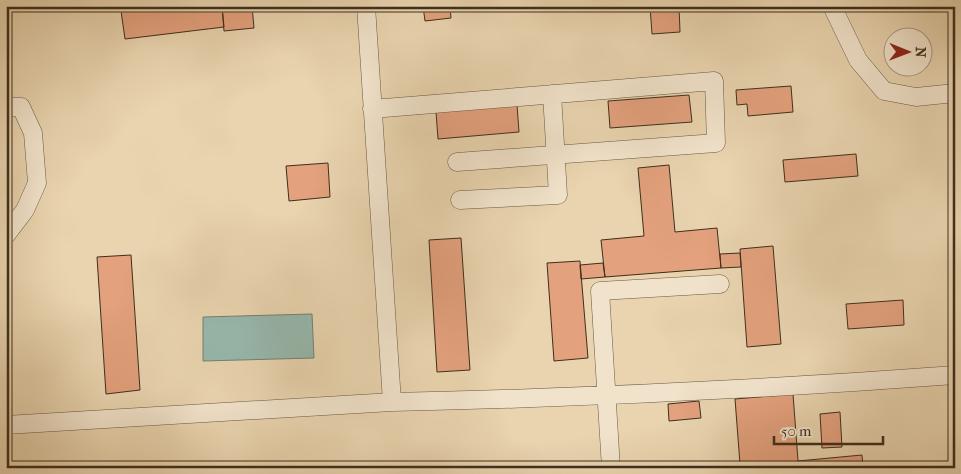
<svg xmlns="http://www.w3.org/2000/svg" width="961" height="474" viewBox="0 0 961 474" font-family="'IM FELL French Canon',serif">
<rect width="100%" height="100%" fill="#e9d4af"/>
<filter id="stains"><feTurbulence type="fractalNoise" baseFrequency=".004" numOctaves="4"/><feColorMatrix values="0 0 0 0 .2 0 0 0 0 .09 0 0 0 0 .02 0 0 0 .5 -.17"/></filter>
<radialGradient id="worn" r=".72"><stop offset=".6" stop-color="#630" stop-opacity="0"/><stop offset="1" stop-color="#630" stop-opacity=".3"/></radialGradient>
<path fill="#97b8ad" stroke="#738173" d="M312,314L314,358L203,361V317Z"/>
<path fill="#e3a17d" stroke="#3e2f1d" d="M120,6H142L143,8L121,11Z
M161,6H222L224,27L125,39L121,11Z
M222,6H252L254,28L224,31Z
M423,6H450L451,18L425,21Z
M650,6H679L680,32L652,34Z
M791,86L793,112L748,116L747,104L737,105L736,90Z
M689,95L692,122L610,128L608,101Z
M517,105L519,132L438,139L436,112Z
M856,154L858,176L785,182L783,160Z
M328,163L330,197L289,201L286,166Z
M669,165L675,232L717,228L721,268L605,277L601,240L644,236L638,168Z
M461,238L470,370L437,372L429,240Z
M773,246L781,344L747,347L740,249Z
M740,253L741,267L721,268L720,254Z
M131,255L140,390L106,394L97,257Z
M580,261L588,358L554,361L547,263Z
M603,263L605,277L581,279L580,265Z
M903,300L904,325L848,329L846,304Z
M793,394L798,461L862,455L863,468H691L740,464L735,399Z
M699,401L701,418L669,421L668,404Z
M840,412L842,447L822,448L820,414Z"/>
<g fill="none" stroke-linecap="round" stroke-linejoin="round">
<defs>
<path id="minor" d="M366,6L392,402C580,398 767,389 955,375
M832,6L858,60L884,91L916,97L955,93
M6,107H21L33,133L37,183L25,210L6,235
M372,109L714,81L716,143L457,162
M460,200L558,195L552,94
M6,425L392,402
M611,468L600,291L720,284"/>
</defs>
<use href="#minor" stroke="#695842" stroke-width="19"/>
<use href="#minor" stroke="#f1e3cb" stroke-width="18"/>
</g>
<rect width="961" height="474" fill="none" stroke="#e9d4af" stroke-width="25"/>
<rect x="8" y="8" width="946" height="459" fill="none" stroke="#3e2f1d" stroke-width="2.5"/>
<rect x="12" y="12" width="936" height="449" fill="none" stroke="#3e2f1d"/>
<g transform="translate(908 52) rotate(91)"><circle r="24" fill="#f1e3cb" stroke="#a99b85"/>
<path d="M0-4L9 19L0 12L-9 19Z" fill="#8f2418"/>
<text y="-8" font-size="14" font-weight="bold" text-anchor="middle" fill="#3e2f1d">N</text>
</g>
<path d="M774 436v8h109v-8" fill="none" stroke="#3e2f1d" stroke-width="2.5"/>
<text x="781" y="436" font-size="15" fill="#3e2f1d" stroke="#f1e3cb" stroke-width="4" paint-order="stroke">50 m</text>
<rect width="100%" height="100%" filter="url(#stains)"/>
<rect width="100%" height="100%" fill="url(#worn)"/>
</svg>
